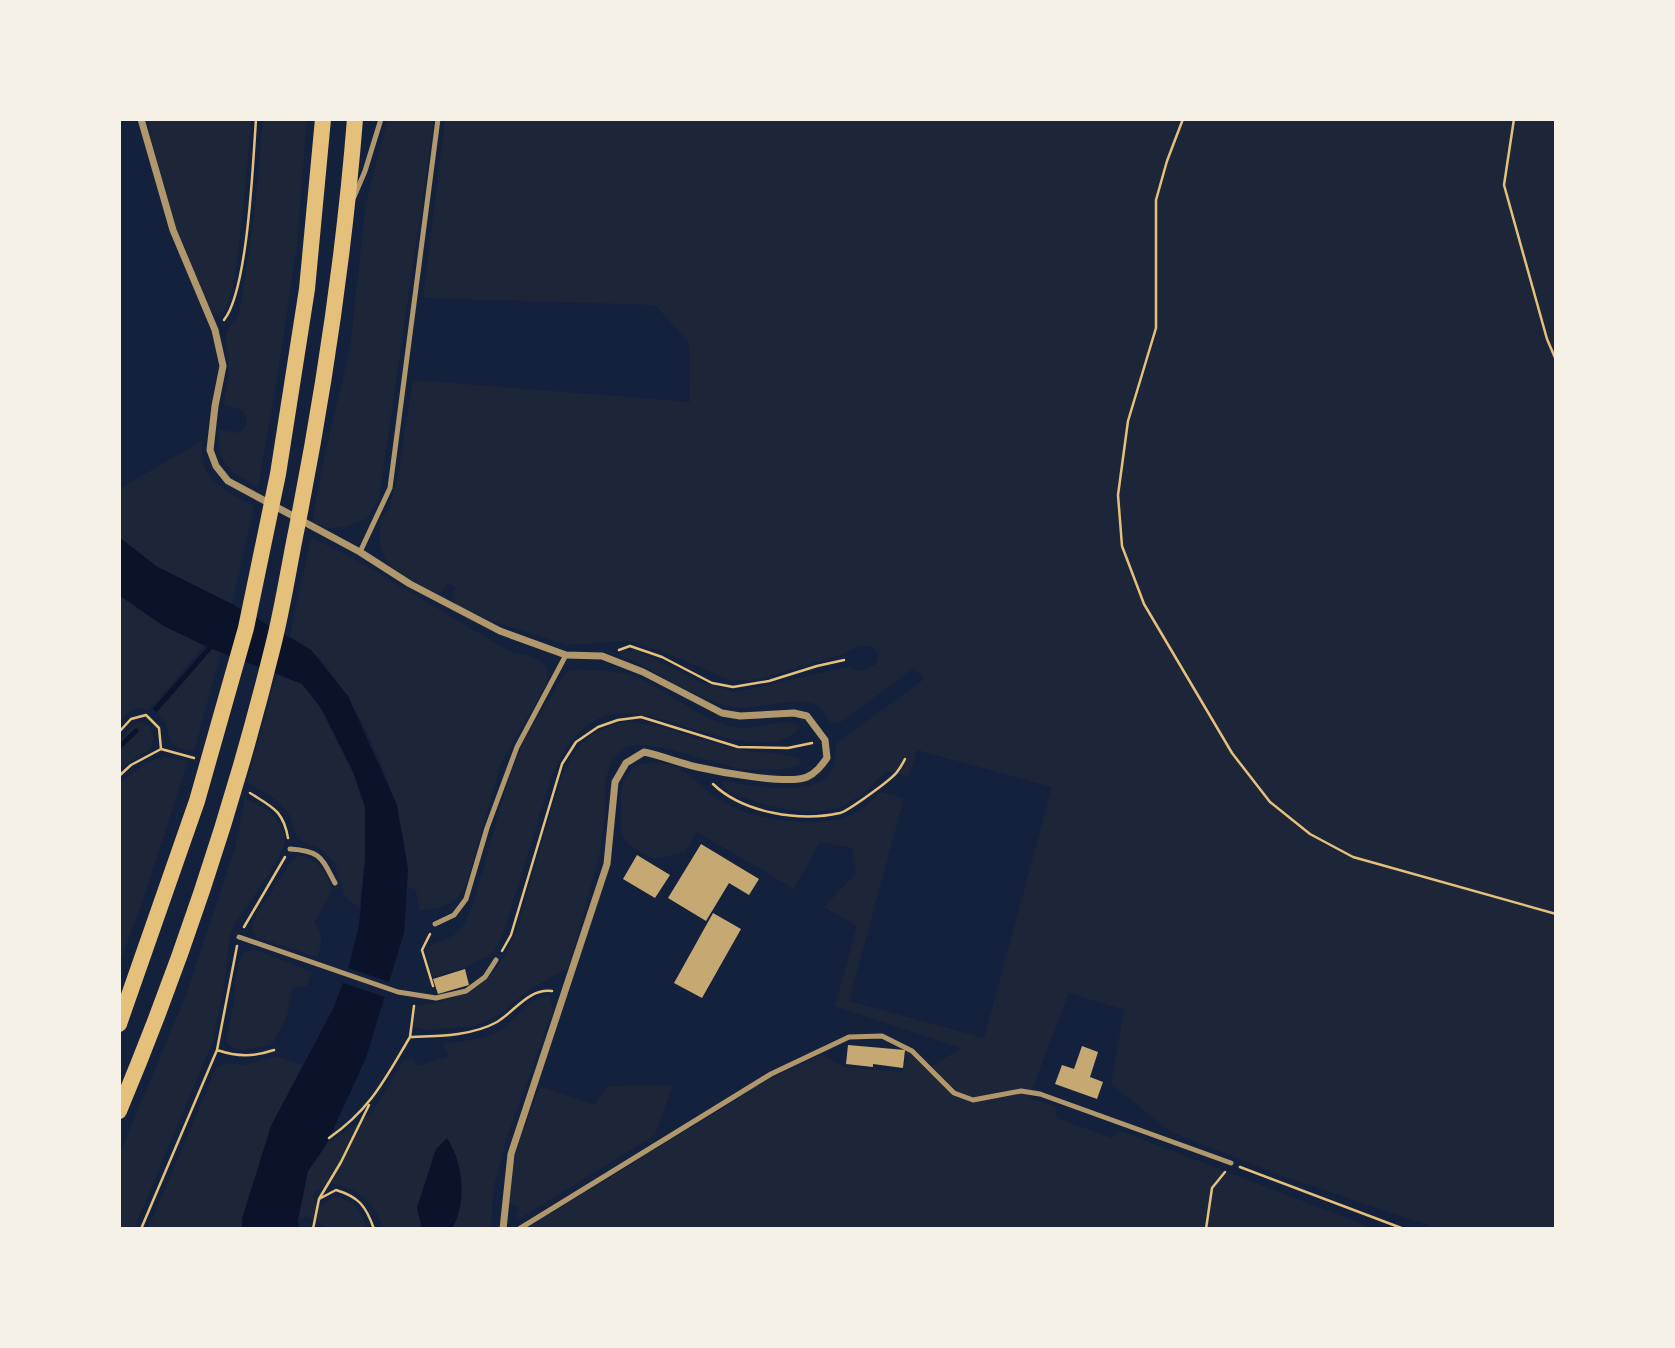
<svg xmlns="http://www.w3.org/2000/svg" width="1675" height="1348" viewBox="0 0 1675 1348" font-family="Rubik,sans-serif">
<rect width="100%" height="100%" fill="#14213d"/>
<path fill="#1d2539" d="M147,119H251C248,163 244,207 238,251C235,273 234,296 222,315L213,313C180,255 161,185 147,119Z
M263,119H307L297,245L277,379L258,487C230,472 216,463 219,429L237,433L245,428L247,419L242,410L223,404C226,393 229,378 229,366C228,341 218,336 239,316L255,210Z
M388,119H434L379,500L366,519L346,527L328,528L312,523L324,457L350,349L366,202Z
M445,119H1556V1229H1440L1285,1177L1171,1132L1111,1084L1124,1010L1069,993L1029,1098L1055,1106L1057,1118L1111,1138L1121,1131L1375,1229H528L532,1225L773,1077L822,1055L844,1067L903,1072L907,1051L926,1070L961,1048L835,1006L857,926L824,907L856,873L852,848L820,842L794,889L697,832L685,852L654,859C644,853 628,847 623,837C620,832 621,823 621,816C620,790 621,762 656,763C685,764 698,786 720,800C751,821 821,831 855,813C865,808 872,800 880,792L904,798L849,1001L984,1038L1052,787L917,750L909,777L886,771C873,785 861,797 844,805C812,820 750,804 722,787L723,781C751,786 815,799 832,770C836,764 835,751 836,744L924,679L914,668L838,724L830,722C828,718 825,713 822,709C805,692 762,709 739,708C703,706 657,669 621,656L622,652L634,650L653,658L702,683L736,692L847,667L862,671L875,665L879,654L872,647L860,645L841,655L759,679L733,681L658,650L629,641L567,645L495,622L455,606L453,593L456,587L448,584L442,592L433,594L395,569L386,560L380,547V520L389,509L398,475L413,380L690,402L689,343L655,305L423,298Z
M203,440C195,478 225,491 254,506L232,604L156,566L119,537V489Z
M311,537L356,560L511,652C533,657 555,658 545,687L501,763L467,882C456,906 444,907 419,910L416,890L407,887C411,815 363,703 312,651C306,645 297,641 290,636Z
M119,595L162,625L204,646L149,710L137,708L126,715L119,723Z
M212,649L221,652L194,751L178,748L170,742L166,724L157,713Z
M579,669C596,671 616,670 633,676C668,689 697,719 735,727C756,731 778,718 799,725V729C784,742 774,743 755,742C670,737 603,662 552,775L505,929L494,952L467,967L432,977L425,951L436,942L453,936L465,924L474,901L508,782L524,740L562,678L568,671Z
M277,673C285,676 295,679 302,684C321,700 364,785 365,810C368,842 363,875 359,908L345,897L335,864L320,848L304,843L296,835L289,814L275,799L247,782Z
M139,722L149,725L154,739L150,749L119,769C119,745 117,736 139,722Z
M624,722C663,723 698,741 736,749C758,754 780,751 801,759L800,764L785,769H741L668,749L646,745L627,746L612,759L605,781V817L599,857L569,967L531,989L500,1014L475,1026L426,1030L413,1027L416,1005C430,1005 440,1002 453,998C508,980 517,929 531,880C541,847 550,814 560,782C576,745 584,733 624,722Z
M164,757L188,761L144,897L119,965V783L146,763Z
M245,799C262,805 283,819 285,839C286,854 245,908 235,923L230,936L224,985L213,1041L134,1229H119V1155L186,995L235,848Z
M299,855C319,860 327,872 332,891L314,923C325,936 322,942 317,957L256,937L252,930L254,918L291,862Z
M256,950L312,972L307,986L292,988L286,1019L272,1044C256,1048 239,1055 226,1042C228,1030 231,1019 233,1007C236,988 233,969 245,952Z
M549,995L553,1010L507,1137L493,1190L491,1229H452L458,1217L436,1149L417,1208L422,1229H384C374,1201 360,1189 330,1183L315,1192L314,1200L322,1206L334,1196C351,1199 364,1211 366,1229H330L307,1216L298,1220L308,1171L326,1145L372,1113L404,1060L414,1059L417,1066L448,1057L444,1044C461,1041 487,1040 502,1029C519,1017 527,998 549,995Z
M275,1056L303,1065L271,1126L242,1219V1229H148L216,1068L225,1063L244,1065Z
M673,1085L655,1135L519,1219L516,1215L519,1207L508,1202L515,1153L540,1086L595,1105L607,1086Z"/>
<path fill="#0b132b" d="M119,537L156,566L232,604L311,650L348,696L397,805L408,869L404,933L366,1058L326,1145L308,1171L298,1220L299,1229H242V1219L271,1126L334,1007L348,969L359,925L365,860V807L353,772L321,708L302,684L212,649L162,625L119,595Z
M447,1138C464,1164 467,1202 452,1229H422L417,1208L436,1149Z"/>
<path fill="#14213d" d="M345,967L392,983L388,998L340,982Z"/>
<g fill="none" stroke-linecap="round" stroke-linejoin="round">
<path stroke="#0b132b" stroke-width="5" d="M156,709L214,643
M119,747L136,731"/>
</g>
<path fill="#c6a872" d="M701,844L759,879L749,895L729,883L706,921L668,898Z
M637,855L670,875L655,898L623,879Z
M713,913L741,929L702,998L674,983Z
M465,969L469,985L438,994L433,979Z
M848,1045L905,1050L903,1068L873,1064V1067L846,1064Z
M1082,1046L1098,1052L1090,1077L1103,1082L1097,1099L1055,1084L1062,1065L1074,1069Z"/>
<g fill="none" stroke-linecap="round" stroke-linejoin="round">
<path stroke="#e5c07b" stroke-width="2.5" d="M1183,119L1167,161L1156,200V328L1128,421L1118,495L1122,546L1144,604L1232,753L1270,802L1310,834L1353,857L1556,914
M1514,119L1504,185L1547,339L1556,360
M224,320C248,290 253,162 256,119
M619,650L630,646L662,657L712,683L733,687L769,681L817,666L844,660
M119,732L131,719L146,715L159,728L161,749
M119,776L131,765L161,749L194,758
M713,784C743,813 800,822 840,813C848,811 891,780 897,772C900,768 903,763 905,759
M250,793C272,807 283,810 288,838
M244,927L285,857
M430,934L422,950L433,986
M502,951L511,935L562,764L576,742L598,727L618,720L641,717L738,747L788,748L812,743
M410,1037L414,1006
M217,1050C238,1057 253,1057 274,1050
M329,1138C371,1109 385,1079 410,1037C438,1036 472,1036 497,1022C515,1011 529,988 552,991
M1240,1167L1404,1229
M319,1199L336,1190C359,1197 366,1206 374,1229
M141,1229L217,1050L237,946
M313,1229L319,1199L341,1162L369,1105
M1206,1229L1212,1188L1225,1172"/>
<path stroke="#b1986c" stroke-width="5" d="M354,197L365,171L381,119
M360,552L390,488L438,119
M290,849C321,851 321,857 335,883
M435,924L454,915L466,899L487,828L517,747L566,655
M239,937L398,992L436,998L466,991L485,977L496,960
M519,1229L771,1074L849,1037L882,1036L912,1051L954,1093L973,1100L1021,1091L1040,1094L1231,1163"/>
<path stroke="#b1986c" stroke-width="7" d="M141,119L173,230L215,330L223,366L215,406L210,450L216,466L228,481L360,552L410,584L500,631L566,655L602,656L643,672L722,713L740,716L794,713L807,716L825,740L827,758C821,766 816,773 807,777C788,785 719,772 697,767C679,763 663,756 644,752L626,763L615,782L607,864L511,1154L503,1229"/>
<path stroke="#e5c07b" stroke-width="16" d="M119,1024L197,801L246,628L278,474L307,289L323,119
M119,1111C182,961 234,804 273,646C283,606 289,566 297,527C324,391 344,256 355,119"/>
</g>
<rect width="1675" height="1348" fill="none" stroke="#f6f1e7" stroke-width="242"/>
</svg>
